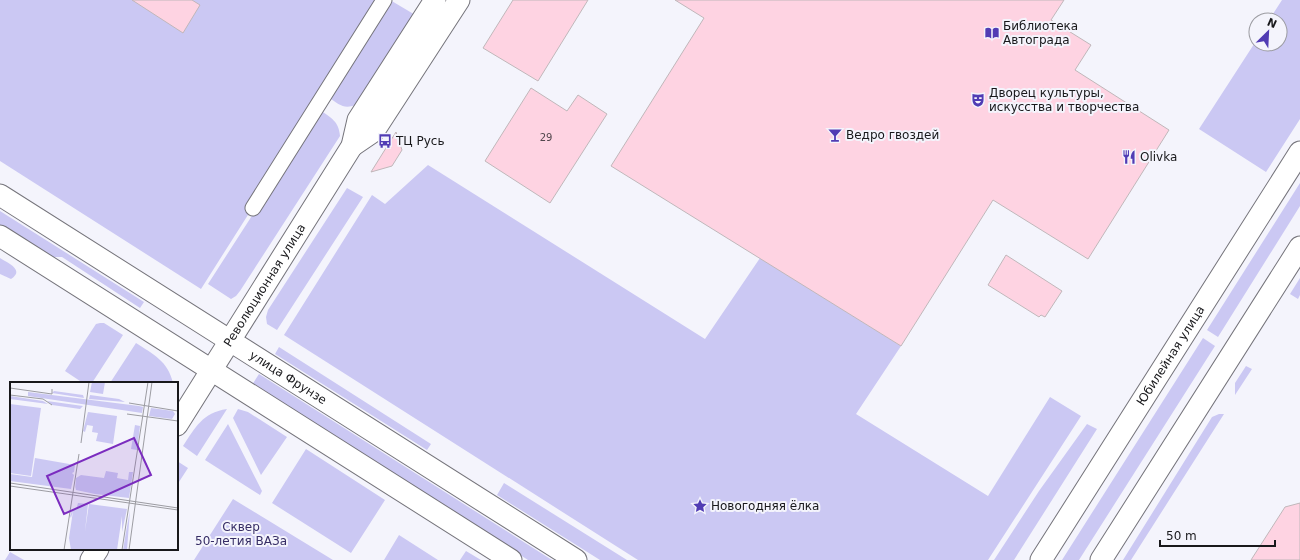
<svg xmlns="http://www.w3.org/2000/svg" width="1300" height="560" viewBox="0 0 1300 560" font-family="'DejaVu Sans',sans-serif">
<rect width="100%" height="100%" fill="#f4f4fc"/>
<path fill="#cbc8f3" d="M0,0H384L201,289L0,161Z
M390,0L417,16L358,104C344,110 340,105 328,97Z
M1282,0H1300V119L1266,172L1199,129L1256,41V44H1280V20H1269Z
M320,110C331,118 339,121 340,136L240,291L236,296L231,299L208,284Z
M428,165L705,339L760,258L901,346L856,414L988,496L1050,397L1081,416L988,560H638L284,335L372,195L385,204Z
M1300,183V206L1218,337L1207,330Z
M347,188L363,197L277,330L267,324L266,317L268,310Z
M0,211L144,302L140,308L62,257H49L0,228Z
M0,258C8,263 25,270 11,279L0,274Z
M1300,278V295L1298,299L1290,294Z
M100,323H104L123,335L92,383H83L65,371L96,324Z
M1203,338L1215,346L1079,560H1062Z
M136,343C153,354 168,361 173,383H110Z
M279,347L431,444L427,450L275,354Z
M1246,366L1252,369L1235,395V383Z
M259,374L552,560H528L252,385Z
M227,409L197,456L183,446C196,427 202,413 227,409Z
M238,409L248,412L287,437L261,475L233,418Z
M1219,414H1224L1131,560H1123L1212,417Z
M228,424L262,491L260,495L205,460Z
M1087,424L1097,429L1014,560H994L1039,491Z
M306,449L385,500L351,553L272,503Z
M177,461L188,468L177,485Z
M504,483L627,560H600L497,495Z
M233,499L333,560H194Z
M399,535L438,560H384Z
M466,551L481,560H460Z
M10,552L24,560H5Z"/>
<path fill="#fed3e2" stroke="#c0b7ba" d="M132,0H192L200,5L183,33Z
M513,0H588L538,81L483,48Z
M675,0H1064L1051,20L1091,45L1075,70L1169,130L1088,259L993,200L901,346L611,166L704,18Z
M531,88L567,111L578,95L607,114L550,203L485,161Z
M396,132L402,150L392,166L371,172Z
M1006,255L1062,291L1045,317L1041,315L1039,317L988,285Z
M1300,503V560H1251L1285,507Z"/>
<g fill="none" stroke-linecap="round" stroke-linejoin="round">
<defs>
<path id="street" d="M253,208L384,0"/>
<g id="secondary">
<path d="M352,146L374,131L459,0"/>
<path id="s1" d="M0,195L576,560"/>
<path d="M0,236L511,560"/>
<path id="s2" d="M177,425L352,146L358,120L435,0"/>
<path d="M91,560L98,549"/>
<path id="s3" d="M1041,560L1300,152"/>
<path d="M1101,560L1300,247"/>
</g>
</defs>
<use href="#street" stroke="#75747b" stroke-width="17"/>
<use href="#secondary" stroke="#75747b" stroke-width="23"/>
<use href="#street" stroke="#fff" stroke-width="15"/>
<use href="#secondary" stroke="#fff" stroke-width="21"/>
</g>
<defs>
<symbol id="library-bare" viewBox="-9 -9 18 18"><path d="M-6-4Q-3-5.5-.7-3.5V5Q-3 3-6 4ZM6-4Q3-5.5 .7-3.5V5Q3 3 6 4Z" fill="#513cb4" stroke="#f4f4fc" stroke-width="2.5" paint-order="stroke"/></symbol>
<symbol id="theatre-bare" viewBox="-9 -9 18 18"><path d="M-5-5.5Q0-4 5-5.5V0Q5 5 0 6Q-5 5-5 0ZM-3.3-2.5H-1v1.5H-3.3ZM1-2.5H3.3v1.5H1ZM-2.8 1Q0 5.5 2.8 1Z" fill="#513cb4" stroke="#f4f4fc" stroke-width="2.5" paint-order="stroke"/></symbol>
<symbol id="bar-bare" viewBox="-9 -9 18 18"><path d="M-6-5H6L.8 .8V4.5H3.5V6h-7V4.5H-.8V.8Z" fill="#513cb4" stroke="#f4f4fc" stroke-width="2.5" paint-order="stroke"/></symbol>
<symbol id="bus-bare" viewBox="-9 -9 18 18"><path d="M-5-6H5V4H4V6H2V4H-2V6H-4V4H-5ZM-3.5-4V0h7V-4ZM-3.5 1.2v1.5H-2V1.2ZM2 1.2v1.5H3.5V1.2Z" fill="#513cb4" stroke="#f4f4fc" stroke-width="2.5" paint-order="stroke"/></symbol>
<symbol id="restaurant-bare" viewBox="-9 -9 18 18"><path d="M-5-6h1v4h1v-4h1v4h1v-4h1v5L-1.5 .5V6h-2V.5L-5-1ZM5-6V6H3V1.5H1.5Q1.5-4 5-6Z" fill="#513cb4" stroke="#f4f4fc" stroke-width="2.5" paint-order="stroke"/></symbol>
<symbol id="sight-bare" viewBox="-9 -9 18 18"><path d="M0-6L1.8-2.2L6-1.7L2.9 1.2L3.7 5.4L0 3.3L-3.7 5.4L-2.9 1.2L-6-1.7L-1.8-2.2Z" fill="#513cb4" stroke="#f4f4fc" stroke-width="2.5" paint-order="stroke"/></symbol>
</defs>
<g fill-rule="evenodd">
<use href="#library-bare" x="982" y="23" width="20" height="20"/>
<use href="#theatre-bare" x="968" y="90" width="20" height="20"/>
<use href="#bar-bare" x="825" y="125" width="20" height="20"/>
<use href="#bus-bare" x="375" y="131" width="20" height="20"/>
<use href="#restaurant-bare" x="1119" y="147" width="20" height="20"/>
<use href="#sight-bare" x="690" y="496" width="20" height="20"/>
</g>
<g text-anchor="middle" stroke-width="4" stroke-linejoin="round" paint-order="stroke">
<g font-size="10" fill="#52474d">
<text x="546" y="141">29</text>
</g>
<g font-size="12" fill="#18181b" stroke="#f4f4fc" text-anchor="start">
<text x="1003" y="30">Библиотека<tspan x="1003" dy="14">Автограда</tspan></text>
<text x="989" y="97">Дворец культуры,<tspan x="989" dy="14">искусства и творчества</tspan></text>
<text x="846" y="139">Ведро гвоздей</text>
<text x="396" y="145">ТЦ Русь</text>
<text x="1140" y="161">Olivka</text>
<text x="711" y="510">Новогодняя ёлка</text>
</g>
<g font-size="12" fill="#18181b" stroke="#f4f4fc">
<text dy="4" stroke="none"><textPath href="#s2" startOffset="165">Революционная улица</textPath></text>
<text dy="4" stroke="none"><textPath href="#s3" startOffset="242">Юбилейная улица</textPath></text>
<text dy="4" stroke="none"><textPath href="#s1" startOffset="341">улица Фрунзе</textPath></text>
</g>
<g font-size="12" fill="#362d65" stroke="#f4f4fc">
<text x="241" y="531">Сквер<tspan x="241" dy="14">50-летия ВАЗа</tspan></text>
</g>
</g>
<g transform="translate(10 382)">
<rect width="168" height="168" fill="#f4f4fc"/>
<path d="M82,0H95L93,12L80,10ZM44,9L73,13L74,16L42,11ZM18,10L129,24L128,29L129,24L133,25L132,31L18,14ZM80,13L109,17L115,20L79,17ZM0,14L33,19L38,22L0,17ZM37,19L73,24L70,27L42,23ZM0,22L31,26L21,94L0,91ZM141,26L163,29L165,32L162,37L139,34ZM78,30L107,34L103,62L86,59L88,51L82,50L83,44L77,43L75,50L73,49ZM125,43L130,44L127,68L121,67ZM25,76L65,83L64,90L62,91L64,93L61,107L0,99V92L22,95ZM96,89L108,91L107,96L118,98L119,90H123L119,116L85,112L66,108V105L65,108L66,96L71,93L94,96ZM68,121L78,122L75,149L79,122L117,127L112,150V134L107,168H61L59,156L63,129L61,136L60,134L62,128H66ZM120,128L117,168H113L116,150Z" fill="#cbc8f3"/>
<path fill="none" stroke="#9c9ca2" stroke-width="1" d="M0,6L42,12V7M0,13L33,17L42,23M119,21L168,29M117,32L168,39M71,61L79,0M0,101L168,126M0,104L168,128M54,168L69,72M112,168L138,0M119,168L142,0"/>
<path fill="#7b2cbf" fill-opacity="0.15" stroke="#7b2cbf" stroke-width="2" d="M124,56L141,93L54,132L37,94Z"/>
<rect width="168" height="168" fill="none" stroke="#18181b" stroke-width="2"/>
</g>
<g transform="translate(1268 32) rotate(24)"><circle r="19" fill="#f4f4fc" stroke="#9c9ca2"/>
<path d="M0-3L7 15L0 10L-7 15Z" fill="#513cb4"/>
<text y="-6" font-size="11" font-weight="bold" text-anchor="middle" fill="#18181b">N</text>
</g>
<path d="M1160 540v6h115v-6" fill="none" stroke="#18181b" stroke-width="2"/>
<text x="1166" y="540" font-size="12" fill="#18181b" stroke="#f4f4fc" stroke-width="3" paint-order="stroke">50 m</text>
</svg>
